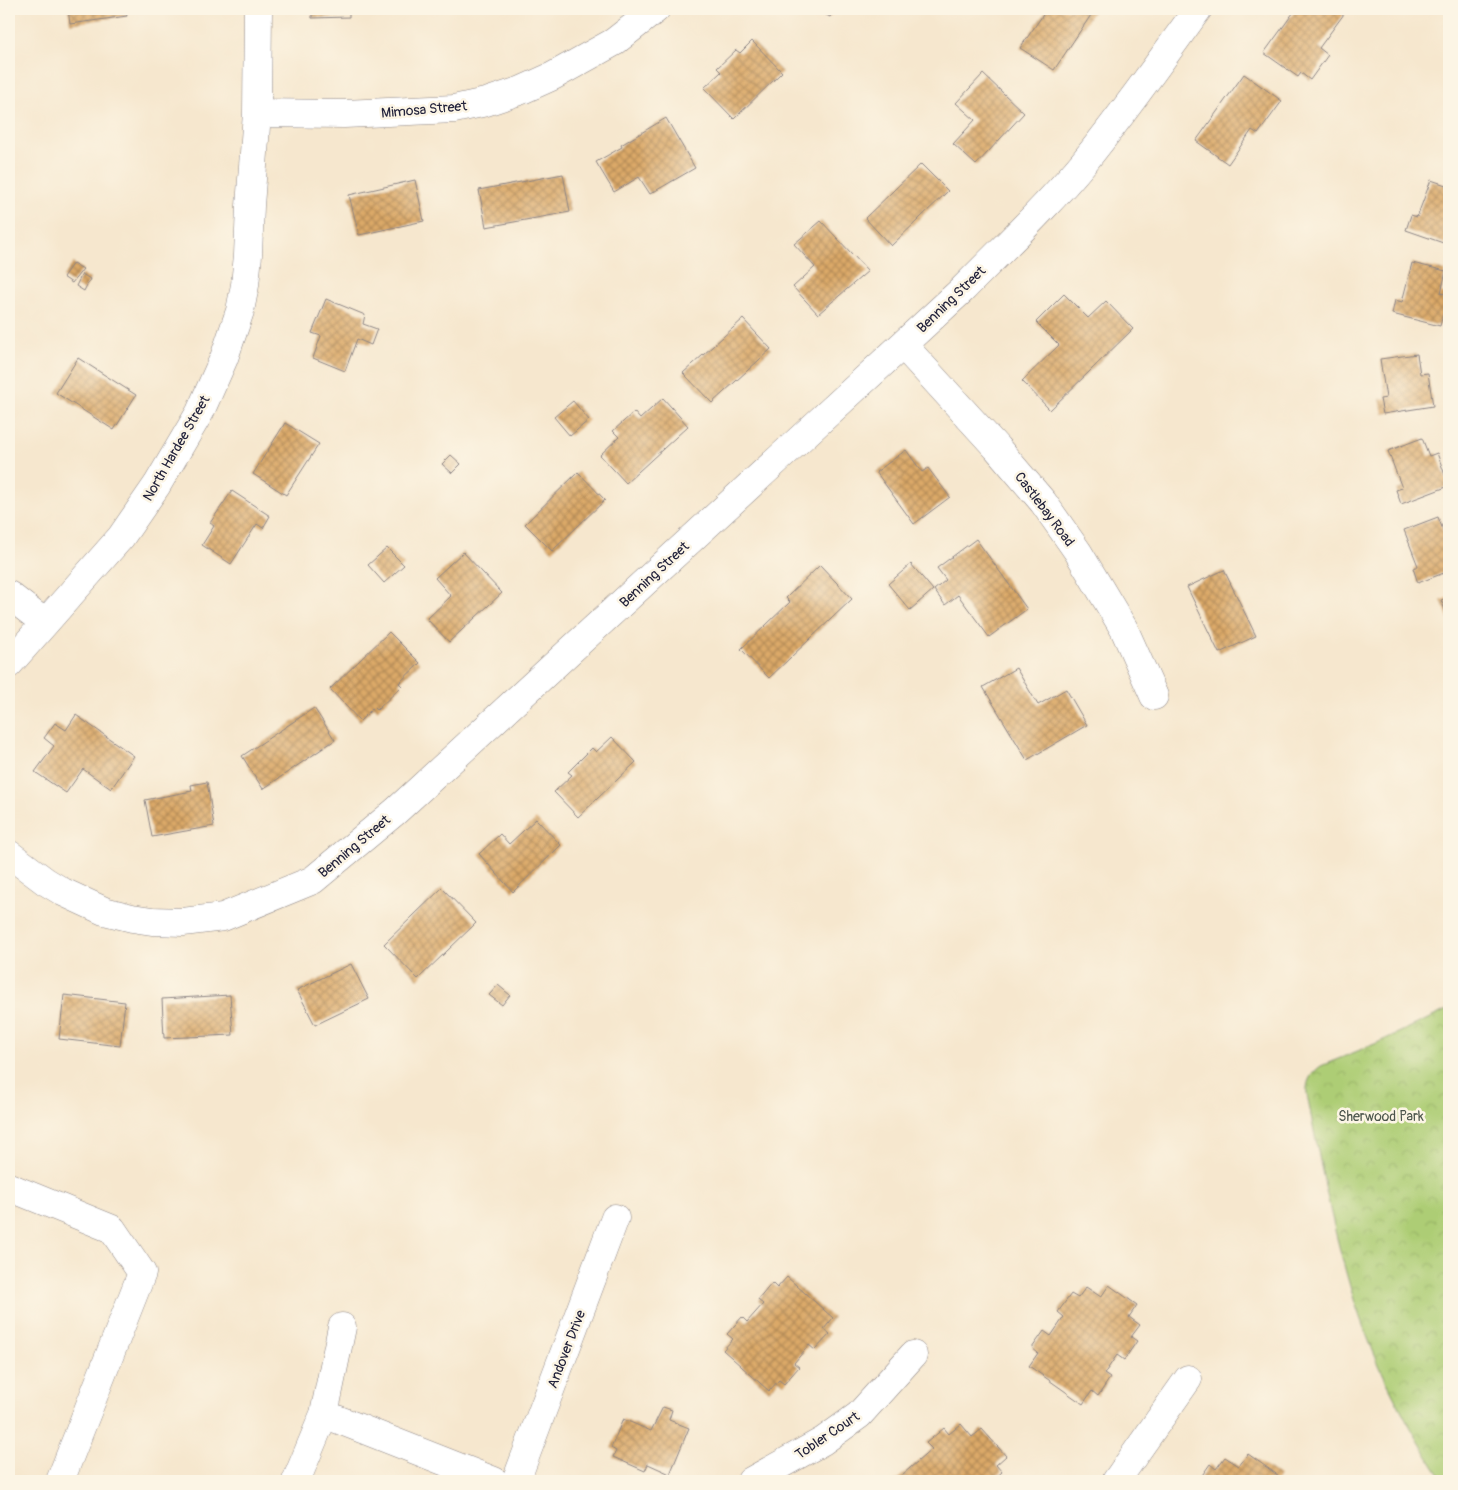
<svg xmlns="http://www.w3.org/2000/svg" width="1458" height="1490" viewBox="0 0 1458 1490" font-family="Pangolin,sans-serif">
<defs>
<pattern id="park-crowns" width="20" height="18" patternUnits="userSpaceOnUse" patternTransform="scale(1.25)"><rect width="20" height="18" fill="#adcd74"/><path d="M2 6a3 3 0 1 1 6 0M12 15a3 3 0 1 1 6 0" fill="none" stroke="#95b065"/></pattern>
<pattern id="building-cross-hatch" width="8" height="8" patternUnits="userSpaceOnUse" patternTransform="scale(1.25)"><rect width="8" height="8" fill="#dba968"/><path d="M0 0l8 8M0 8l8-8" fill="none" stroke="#b18957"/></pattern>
</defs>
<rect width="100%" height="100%" fill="#fcf5e5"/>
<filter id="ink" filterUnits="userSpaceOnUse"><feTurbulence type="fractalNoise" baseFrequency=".02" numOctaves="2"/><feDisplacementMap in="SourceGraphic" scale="10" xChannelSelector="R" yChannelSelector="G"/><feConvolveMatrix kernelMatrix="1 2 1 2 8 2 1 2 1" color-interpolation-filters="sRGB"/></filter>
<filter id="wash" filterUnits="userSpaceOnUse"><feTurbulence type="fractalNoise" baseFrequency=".0096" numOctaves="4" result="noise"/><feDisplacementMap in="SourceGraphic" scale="20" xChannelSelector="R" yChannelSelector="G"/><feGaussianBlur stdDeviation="1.12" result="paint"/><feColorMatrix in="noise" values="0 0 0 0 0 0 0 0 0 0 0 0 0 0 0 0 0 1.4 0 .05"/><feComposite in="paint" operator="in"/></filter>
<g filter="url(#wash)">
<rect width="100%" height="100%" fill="#f6e7ce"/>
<path fill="url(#park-crowns)" stroke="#687858" d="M1449,1009V1481H1444C1402,1419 1367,1349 1347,1276C1330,1217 1319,1156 1307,1095C1306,1082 1310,1074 1321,1066L1377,1043Z"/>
<g id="blocks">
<path fill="url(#building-cross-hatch)" d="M68,9H125L127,16L70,24Z
M312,9H389V11L349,12V17L312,18Z
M815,9H835L830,17Z
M1047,9H1095L1054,70L1020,48Z
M1296,9H1338L1344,14L1319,48L1328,55L1310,80L1301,73L1298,77L1264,53Z
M752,41L782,72L734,119L704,88L721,72L717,68L736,50L740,53Z
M983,74L1024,113L976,165L953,144L975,120L956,103Z
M1244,74L1282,101L1258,134L1252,130L1228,164L1196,141Z
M666,118L695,168L650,194L639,177L614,192L596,162L622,147L621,145Z
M921,164L948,191L891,246L865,218Z
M563,174L570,212L486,227L479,190Z
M415,180L424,221L359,235L349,195Z
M1431,180L1449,186V245L1406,230L1411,215L1417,217Z
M821,221L868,271L818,314L793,287L815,267L794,244Z
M73,263L83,269L72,283L63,277Z
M1412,263L1446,271L1441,293L1448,295L1440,326L1392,314L1395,300L1402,302Z
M82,274L90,279L84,291L76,286Z
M1064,294L1088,318L1106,301L1133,329L1050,410L1022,381L1059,345L1036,322Z
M326,299L365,315L363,324L377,329L371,345L357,339L345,371L313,358L321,336L312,333Z
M743,319L771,349L712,403L683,373Z
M1417,354L1420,374L1428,373L1433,406L1383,414L1380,399L1386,398L1380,359Z
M78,358L136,395L114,430L56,393Z
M663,398L688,426L626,483L600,455L619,437L613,431L634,412L640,419Z
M573,401L589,420L570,436L554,417Z
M285,423L319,444L286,495L253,474Z
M1422,438L1429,456L1437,453L1449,486L1401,504L1396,490L1402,488L1388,451Z
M906,450L922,472L928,468L950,497L914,524L876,472Z
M451,455L461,464L452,473L442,464Z
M578,472L605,500L552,551L525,524Z
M232,491L270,516L263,528L257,524L231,564L202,545L214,526L210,523Z
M1438,517L1445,535L1449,534V571L1418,583L1413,568L1418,566L1404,530Z
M976,539L1027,609L989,637L958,595L945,605L934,590L946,580L937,568Z
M387,548L404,565L384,583L368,565Z
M463,552L502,593L449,642L427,619L451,596L435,578Z
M911,564L933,590L910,610L888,584Z
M820,565L852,599L769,678L741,649L790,602L786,598Z
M1224,570L1256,636L1219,653L1187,587Z
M1449,597V620L1441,600Z
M389,632L420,663L399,683L402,686L377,710L374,707L360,721L330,689Z
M1016,668L1038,705L1066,689L1087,725L1027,760L983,687Z
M314,708L335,740L263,789L242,756Z
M76,715L134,756L111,789L83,769L66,793L35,772L54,746L44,738L55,723L66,730Z
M612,737L636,762L578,817L554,792L572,775L568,772L592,748L596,752Z
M207,782L214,826L152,837L145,800L192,791L191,785Z
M536,819L561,845L513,892L479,854L500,834L509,844Z
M442,888L476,923L418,979L384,944Z
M351,964L369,999L315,1025L297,990Z
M498,985L510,995L502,1005L489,995Z
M64,995L125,1002L120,1046L59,1039Z
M230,995L233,1035L164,1038L162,999Z
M787,1277L833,1318L824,1329L830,1334L815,1350L809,1345L794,1363L799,1367L784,1384L779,1380L769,1391L723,1350L733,1339L727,1334L742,1317L747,1322L763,1304L758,1300L772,1283L777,1288Z
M1109,1285L1137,1305L1129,1317L1140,1325L1131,1337L1137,1341L1124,1360L1117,1355L1104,1374L1110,1378L1098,1396L1092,1391L1083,1404L1029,1366L1038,1353L1032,1348L1044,1331L1051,1336L1064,1317L1058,1312L1071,1294L1078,1298L1086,1287L1101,1297Z
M663,1407L672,1410L669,1420L689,1428L670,1474L648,1464L645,1471L613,1457L616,1451L611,1448L623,1419L651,1431Z
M961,1424L972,1437L982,1429L1006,1456L996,1465L1002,1472L992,1481H895L932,1449L926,1443L944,1428L949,1434Z
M1248,1454L1279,1476L1276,1481H1198L1210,1464L1216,1469L1225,1457L1239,1466Z"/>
</g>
</g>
<g filter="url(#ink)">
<use href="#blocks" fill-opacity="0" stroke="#8c8484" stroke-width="1"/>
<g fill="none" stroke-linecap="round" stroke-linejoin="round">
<defs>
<path id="minor" d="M257,113L344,114L454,109L486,102L522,90L553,76L614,42L656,9
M903,345L997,448L1043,502L1078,552L1124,629L1154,696
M9,595L45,623
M9,664L121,537L157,485L200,412L224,358L240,311L245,285L248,255L250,206L257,113L258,9
M9,854L45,881L63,892L104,911L132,918L152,921L183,922L223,917L313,880L396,811L962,290C1003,248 1047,207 1084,162C1124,113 1161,60 1198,9
M9,1187L112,1229L142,1273L60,1481
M324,1414L342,1327
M296,1481L324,1414L494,1481
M516,1481L615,1218
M751,1481L823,1441L859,1415L913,1355
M1116,1481L1188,1379"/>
</defs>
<use href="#minor" stroke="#8c8484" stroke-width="29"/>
<use href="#minor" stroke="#fff" stroke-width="28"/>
</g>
</g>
<g text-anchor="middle" stroke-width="5" stroke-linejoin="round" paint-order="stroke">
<g font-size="14" fill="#22223b" stroke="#fcf5e5">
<text transform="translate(424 109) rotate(-5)" y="5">Mimosa Street</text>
<text transform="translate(951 299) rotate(-44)" y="5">Benning Street</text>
<text transform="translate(176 448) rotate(-60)" y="5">North Hardee Street</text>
<text transform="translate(1045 509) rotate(53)" y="5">Castlebay Road</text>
<text transform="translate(654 574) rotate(-43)" y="5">Benning Street</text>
<text transform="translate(354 846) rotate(-40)" y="5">Benning Street</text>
<text transform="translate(566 1349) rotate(-69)" y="5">Andover Drive</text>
<text transform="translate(827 1435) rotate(-34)" y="5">Tobler Court</text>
</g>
<g font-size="14" fill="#4c554c" stroke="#fcf5e5">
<text x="1381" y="1121">Sherwood Park</text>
</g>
</g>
<rect width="1458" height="1490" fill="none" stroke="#fcf5e5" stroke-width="30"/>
</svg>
